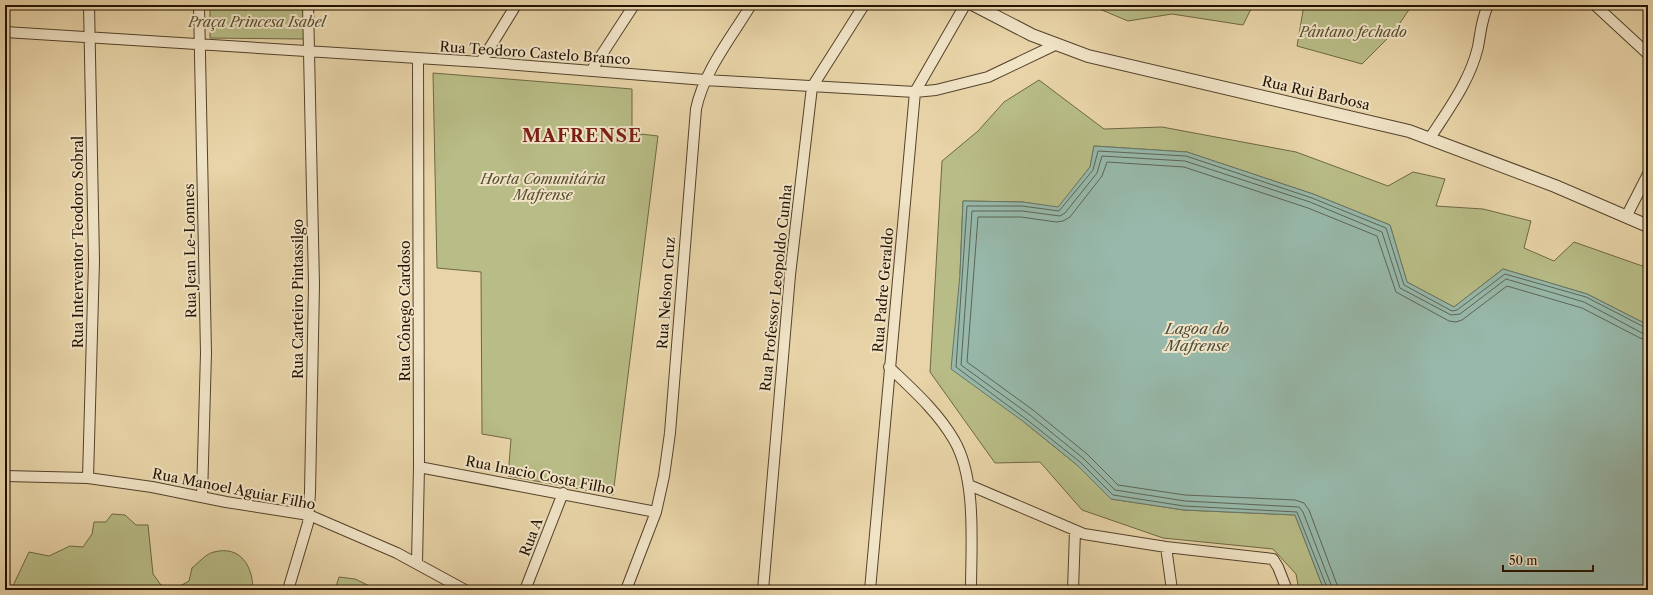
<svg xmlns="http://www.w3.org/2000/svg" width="1653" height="595" viewBox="0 0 1653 595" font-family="'Libre Caslon Text',serif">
<rect width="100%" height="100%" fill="#e8d4a8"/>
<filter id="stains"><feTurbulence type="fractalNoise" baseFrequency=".005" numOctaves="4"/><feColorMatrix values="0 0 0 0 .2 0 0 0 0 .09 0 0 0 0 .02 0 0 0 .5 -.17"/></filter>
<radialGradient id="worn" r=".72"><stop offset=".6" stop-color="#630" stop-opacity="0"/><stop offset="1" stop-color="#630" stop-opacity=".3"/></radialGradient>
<path fill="#b8bc86" stroke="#6e6743" d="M210,5H305L304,39L210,38Z
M1090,5H1253L1243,25L1172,14L1128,21Z
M1304,5H1412L1394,32L1362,64L1297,46Z
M433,73L632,89V133L658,136L613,495L508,476L511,439L482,434L481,272L437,268Z
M1039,80L1104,129L1162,127L1296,152L1388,186L1413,172L1445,179L1436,206L1483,209L1531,221L1524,248L1554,261L1574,242L1648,268V325L1587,294L1503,269L1454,307L1407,282L1390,225L1313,194L1187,152L1094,146L1090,167L1058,208L1023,202L963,201L960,274L1024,422L1077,465L1111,499L1184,510L1295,515L1324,590H1299L1296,574L1273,549L1163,538L1082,510L1040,462L995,463L930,372L942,161L978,131L1004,102Z
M112,514L125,515L136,525H148L153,574L161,585L173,590L189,581L192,568C198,563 207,553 214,552C241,545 253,567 253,590H11L29,552L49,556L70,546L83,547L92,534L94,522H106Z
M339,577L355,579L378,590H335Z"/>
<path fill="#97b8aa" stroke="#697666" d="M1094,146L1187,152L1313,194L1390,225L1407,282L1454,307L1503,269L1587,294L1648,325V590H1324L1295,515L1184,510L1111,499L1077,465L1024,422L951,369L960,274L963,201L1023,202L1058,207L1090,167Z"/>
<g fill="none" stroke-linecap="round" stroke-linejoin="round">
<path stroke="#5d6555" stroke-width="1" d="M1328,590L1297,512L1184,506L1113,495L1080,462L1026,419L956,367L967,206H1022L1059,211L1093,170L1098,151L1186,156L1312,198L1386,228L1404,285L1452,311L1457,310L1505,274L1586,297L1648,329
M1333,590L1303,512L1299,507L1185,501L1115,490L1083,458L1030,415L961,365L972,211H1022L1060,216L1065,213L1097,173L1102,156L1185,161L1310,202L1382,232L1400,288L1451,315L1460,314L1506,279L1584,302L1642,333L1648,334
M1339,590L1309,510L1304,503L1295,500L1185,495L1118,485L1087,454L1033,410L967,362L978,217H1021L1056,222L1063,221L1070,217L1102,176L1107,162L1184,167L1308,208L1377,236L1396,292L1449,321L1456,322L1462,320L1507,286L1582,308L1640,338L1648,340"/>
<defs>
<path id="minor" d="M199,5L206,353L202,497
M1595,5L1648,54
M5,32L481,62L705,80L915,92L936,90L988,77L1055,45
M481,62L516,5
M591,71L634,5
M1430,138C1448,110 1470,81 1478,47C1481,31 1481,21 1488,5
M1626,217L1648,174
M889,367C912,389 938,412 954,440C977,479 971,546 971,590
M419,467L656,512
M5,476L88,478L152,487L226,502L309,515L397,553L465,590
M88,478L94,261L89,5
M969,485L1084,534L1166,547L1273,559L1278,567L1287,590
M1166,547L1172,590
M417,563L419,467L418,59
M288,590L308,523L310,492L314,285L308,5
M525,590L563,493
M626,590L656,512L664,476L670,433L696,109C704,71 731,38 751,5
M763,590L790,275L812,87L864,5
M870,590L915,92L965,5
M1073,590L1075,531"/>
<path id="tertiary" d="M974,5L1032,35L1088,56L1409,131L1555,186L1648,226"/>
</defs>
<use href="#minor" stroke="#54422a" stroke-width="12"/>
<use href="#tertiary" stroke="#54422a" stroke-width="14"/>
<use href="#minor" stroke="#f0e3c6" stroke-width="10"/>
<use href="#tertiary" stroke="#f0e3c6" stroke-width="12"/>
</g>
<g text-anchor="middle" stroke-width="4" stroke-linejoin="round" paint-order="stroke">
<g font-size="14" font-style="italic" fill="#574e2f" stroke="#f0e3c6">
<text x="257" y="27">Praça Princesa Isabel</text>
<text x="1353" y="37">Pântano fechado</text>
<text x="543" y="184">Horta Comunitária<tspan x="543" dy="16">Mafrense</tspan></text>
</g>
<g font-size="14" fill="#231200" stroke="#f0e3c6">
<text transform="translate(535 53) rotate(4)" y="5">Rua Teodoro Castelo Branco</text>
<text transform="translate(1316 93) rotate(13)" y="5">Rua Rui Barbosa</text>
<text transform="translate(78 242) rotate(-90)" y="5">Rua Interventor Teodoro Sobral</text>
<text transform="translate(190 251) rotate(-91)" y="5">Rua Jean Le-Lonnes</text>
<text transform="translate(776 288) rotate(-84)" y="5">Rua Professor Leopoldo Cunha</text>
<text transform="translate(883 290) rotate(-85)" y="5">Rua Padre Geraldo</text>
<text transform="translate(666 293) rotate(-86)" y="5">Rua Nelson Cruz</text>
<text transform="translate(298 299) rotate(-90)" y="5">Rua Carteiro Pintassilgo</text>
<text transform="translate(405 311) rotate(-90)" y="5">Rua Cônego Cardoso</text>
<text transform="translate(540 475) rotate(11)" y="5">Rua Inacio Costa Filho</text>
<text transform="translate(234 489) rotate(11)" y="5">Rua Manoel Aguiar Filho</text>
<text transform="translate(531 537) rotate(-69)" y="5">Rua A</text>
</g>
<g font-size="15" font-style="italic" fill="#4c4c3c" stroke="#f0e3c6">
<text x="1197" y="334">Lagoa do<tspan x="1197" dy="17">Mafrense</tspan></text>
</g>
<g font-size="18" font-weight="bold" letter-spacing="1" fill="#7a1f14" stroke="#f0e3c6">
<text x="582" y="142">MAFRENSE</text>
</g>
</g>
<rect width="1653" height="595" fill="none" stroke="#e8d4a8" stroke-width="20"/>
<rect x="6" y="6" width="1641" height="583" fill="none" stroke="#231200" stroke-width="2"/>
<rect x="10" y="10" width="1633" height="575" fill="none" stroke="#231200"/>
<path d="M1503 565v6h90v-6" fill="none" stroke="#231200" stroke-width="2"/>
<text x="1509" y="565" font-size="12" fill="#231200" stroke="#f0e3c6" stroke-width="3" paint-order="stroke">50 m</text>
<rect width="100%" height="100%" filter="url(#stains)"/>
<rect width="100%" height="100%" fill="url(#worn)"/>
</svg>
